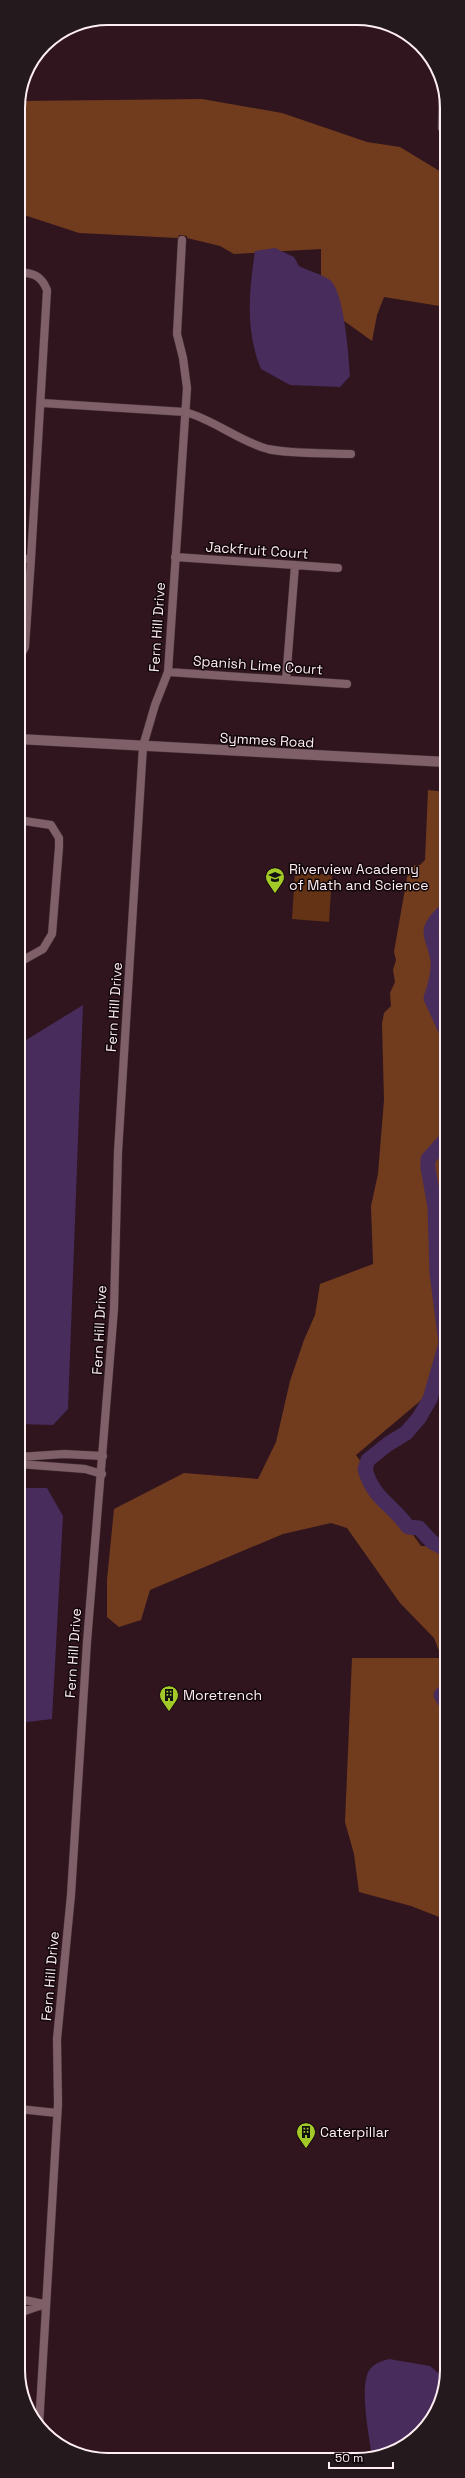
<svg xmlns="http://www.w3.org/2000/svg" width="465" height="2478" viewBox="0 0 465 2478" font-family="'Space Grotesk',sans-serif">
<rect width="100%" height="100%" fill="#30151f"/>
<path fill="#643315" d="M295,872L332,875L329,922L292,919Z"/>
<path fill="#713c1d" d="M202,99L282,113L367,142L400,147L446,175V191L439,230H446V307L384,297L377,315L372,341L340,318L321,288V249L234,254L220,246L187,238V236L179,235L178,238L79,233L18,213L19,101Z
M428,790L446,792L447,1371L419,1402L356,1455L421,1546L447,1547V1920L411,1906L359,1892L354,1854L345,1822L352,1658H442L434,1638L400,1603L347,1528L331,1523L283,1534L150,1590L141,1620L119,1627L107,1617V1580L114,1509L184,1473L258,1479L276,1442L290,1381L304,1340L315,1315L320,1284L373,1264L371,1206L378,1174L384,1100L382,1024L384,1013L391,1006L390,993L395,982L393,970L396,960L394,952L409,866L420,865L425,860Z"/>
<path fill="#482c5c" d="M275,248L294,257L299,266C308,271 322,274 330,280C344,291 349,357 350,376L340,387L290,385L261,369C245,330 249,292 255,251Z
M83,1005L68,1409L53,1425L19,1424L18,1045Z
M19,1488H47L63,1516L52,1719L19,1723Z
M389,2359L430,2366L443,2377V2385L425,2430L397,2451L372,2458C370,2438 358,2386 370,2369C375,2363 382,2361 389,2359Z"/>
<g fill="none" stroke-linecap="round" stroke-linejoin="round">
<path stroke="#482c5c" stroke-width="15" d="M446,910C421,933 434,934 438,960C439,972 435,987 431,998L446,1031
M447,1138L428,1159V1168L435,1207L437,1273L446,1343L430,1399L419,1418L406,1433L388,1444L368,1460L365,1469C373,1499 392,1504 408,1527L419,1528L432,1542L447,1550
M447,1690L441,1695L447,1705
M447,1803V1811"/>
<defs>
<path id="minor" d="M225,19L265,21
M443,90L442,128L446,129
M18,272C33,273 41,275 47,290L31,559
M42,403L185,412C215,420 238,441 268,449C289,454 328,453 351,454
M175,557L338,568
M18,559H31L25,647L18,660
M168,672L347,684
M286,680L295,565
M18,820L51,825L59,838V847L52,934L43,949L18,963
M19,1457L64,1454L103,1456
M19,1464L85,1469L102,1474
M19,2109L57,2113
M19,2299L44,2304
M19,2313L45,2304
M39,2426L58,2104L57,2039L71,1895L87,1642L114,1309L118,1152L143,746L155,705L168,672L187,388L183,358L177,334L182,240"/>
<path id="tertiary" d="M18,739L446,762"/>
</defs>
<use href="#minor" stroke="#453138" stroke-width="9"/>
<use href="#tertiary" stroke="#453138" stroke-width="11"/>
<use href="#minor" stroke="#7f5f68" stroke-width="8"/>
<use href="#tertiary" stroke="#7f5f68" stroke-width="10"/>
</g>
<defs>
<symbol id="school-pin" viewBox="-11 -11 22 30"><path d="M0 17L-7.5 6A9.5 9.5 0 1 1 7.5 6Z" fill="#a2c928" stroke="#110609"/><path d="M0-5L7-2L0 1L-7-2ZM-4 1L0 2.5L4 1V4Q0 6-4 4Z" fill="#111"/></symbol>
<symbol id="building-pin" viewBox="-11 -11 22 30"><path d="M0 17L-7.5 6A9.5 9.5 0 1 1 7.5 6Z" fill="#a2c928" stroke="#110609"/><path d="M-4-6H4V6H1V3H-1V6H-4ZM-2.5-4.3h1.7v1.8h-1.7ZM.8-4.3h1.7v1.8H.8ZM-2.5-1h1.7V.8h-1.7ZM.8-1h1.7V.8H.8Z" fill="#111"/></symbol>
</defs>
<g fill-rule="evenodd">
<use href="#school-pin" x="264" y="866" width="22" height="30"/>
<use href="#building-pin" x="158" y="1684" width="22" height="30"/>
<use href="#building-pin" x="295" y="2121" width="22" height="30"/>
</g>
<g text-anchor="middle" stroke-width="3" stroke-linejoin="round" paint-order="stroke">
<g font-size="14" fill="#feeef2" stroke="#110609">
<text transform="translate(257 550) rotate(4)" y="5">Jackfruit Court</text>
<text transform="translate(157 627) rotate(-86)" y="5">Fern Hill Drive</text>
<text transform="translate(258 665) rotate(4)" y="5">Spanish Lime Court</text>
<text transform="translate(267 740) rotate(3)" y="5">Symmes Road</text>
<text transform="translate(114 1007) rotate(-86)" y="5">Fern Hill Drive</text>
<text transform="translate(99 1330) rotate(-87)" y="5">Fern Hill Drive</text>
<text transform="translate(73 1653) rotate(-86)" y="5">Fern Hill Drive</text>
<text transform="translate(50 1976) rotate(-85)" y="5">Fern Hill Drive</text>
</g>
<g font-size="14" fill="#feeef2" stroke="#110609" text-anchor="start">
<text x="289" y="874">Riverview Academy<tspan x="289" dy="16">of Math and Science</tspan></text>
<text x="183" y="1700">Moretrench</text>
<text x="320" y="2137">Caterpillar</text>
</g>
</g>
<path d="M0 0H465V2478H0ZM108 25H357A83 83 0 0 1 440 108V2370A83 83 0 0 1 357 2453H108A83 83 0 0 1 25 2370V108A83 83 0 0 1 108 25Z" fill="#24191c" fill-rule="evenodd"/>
<path fill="none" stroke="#feeef2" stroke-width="2" d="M108 25H357A83 83 0 0 1 440 108V2370A83 83 0 0 1 357 2453H108A83 83 0 0 1 25 2370V108A83 83 0 0 1 108 25Z"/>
<path d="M329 2462v6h64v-6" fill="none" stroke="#feeef2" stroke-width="2"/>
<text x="335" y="2462" font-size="12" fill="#feeef2" stroke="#110609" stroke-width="3" paint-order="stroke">50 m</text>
</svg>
